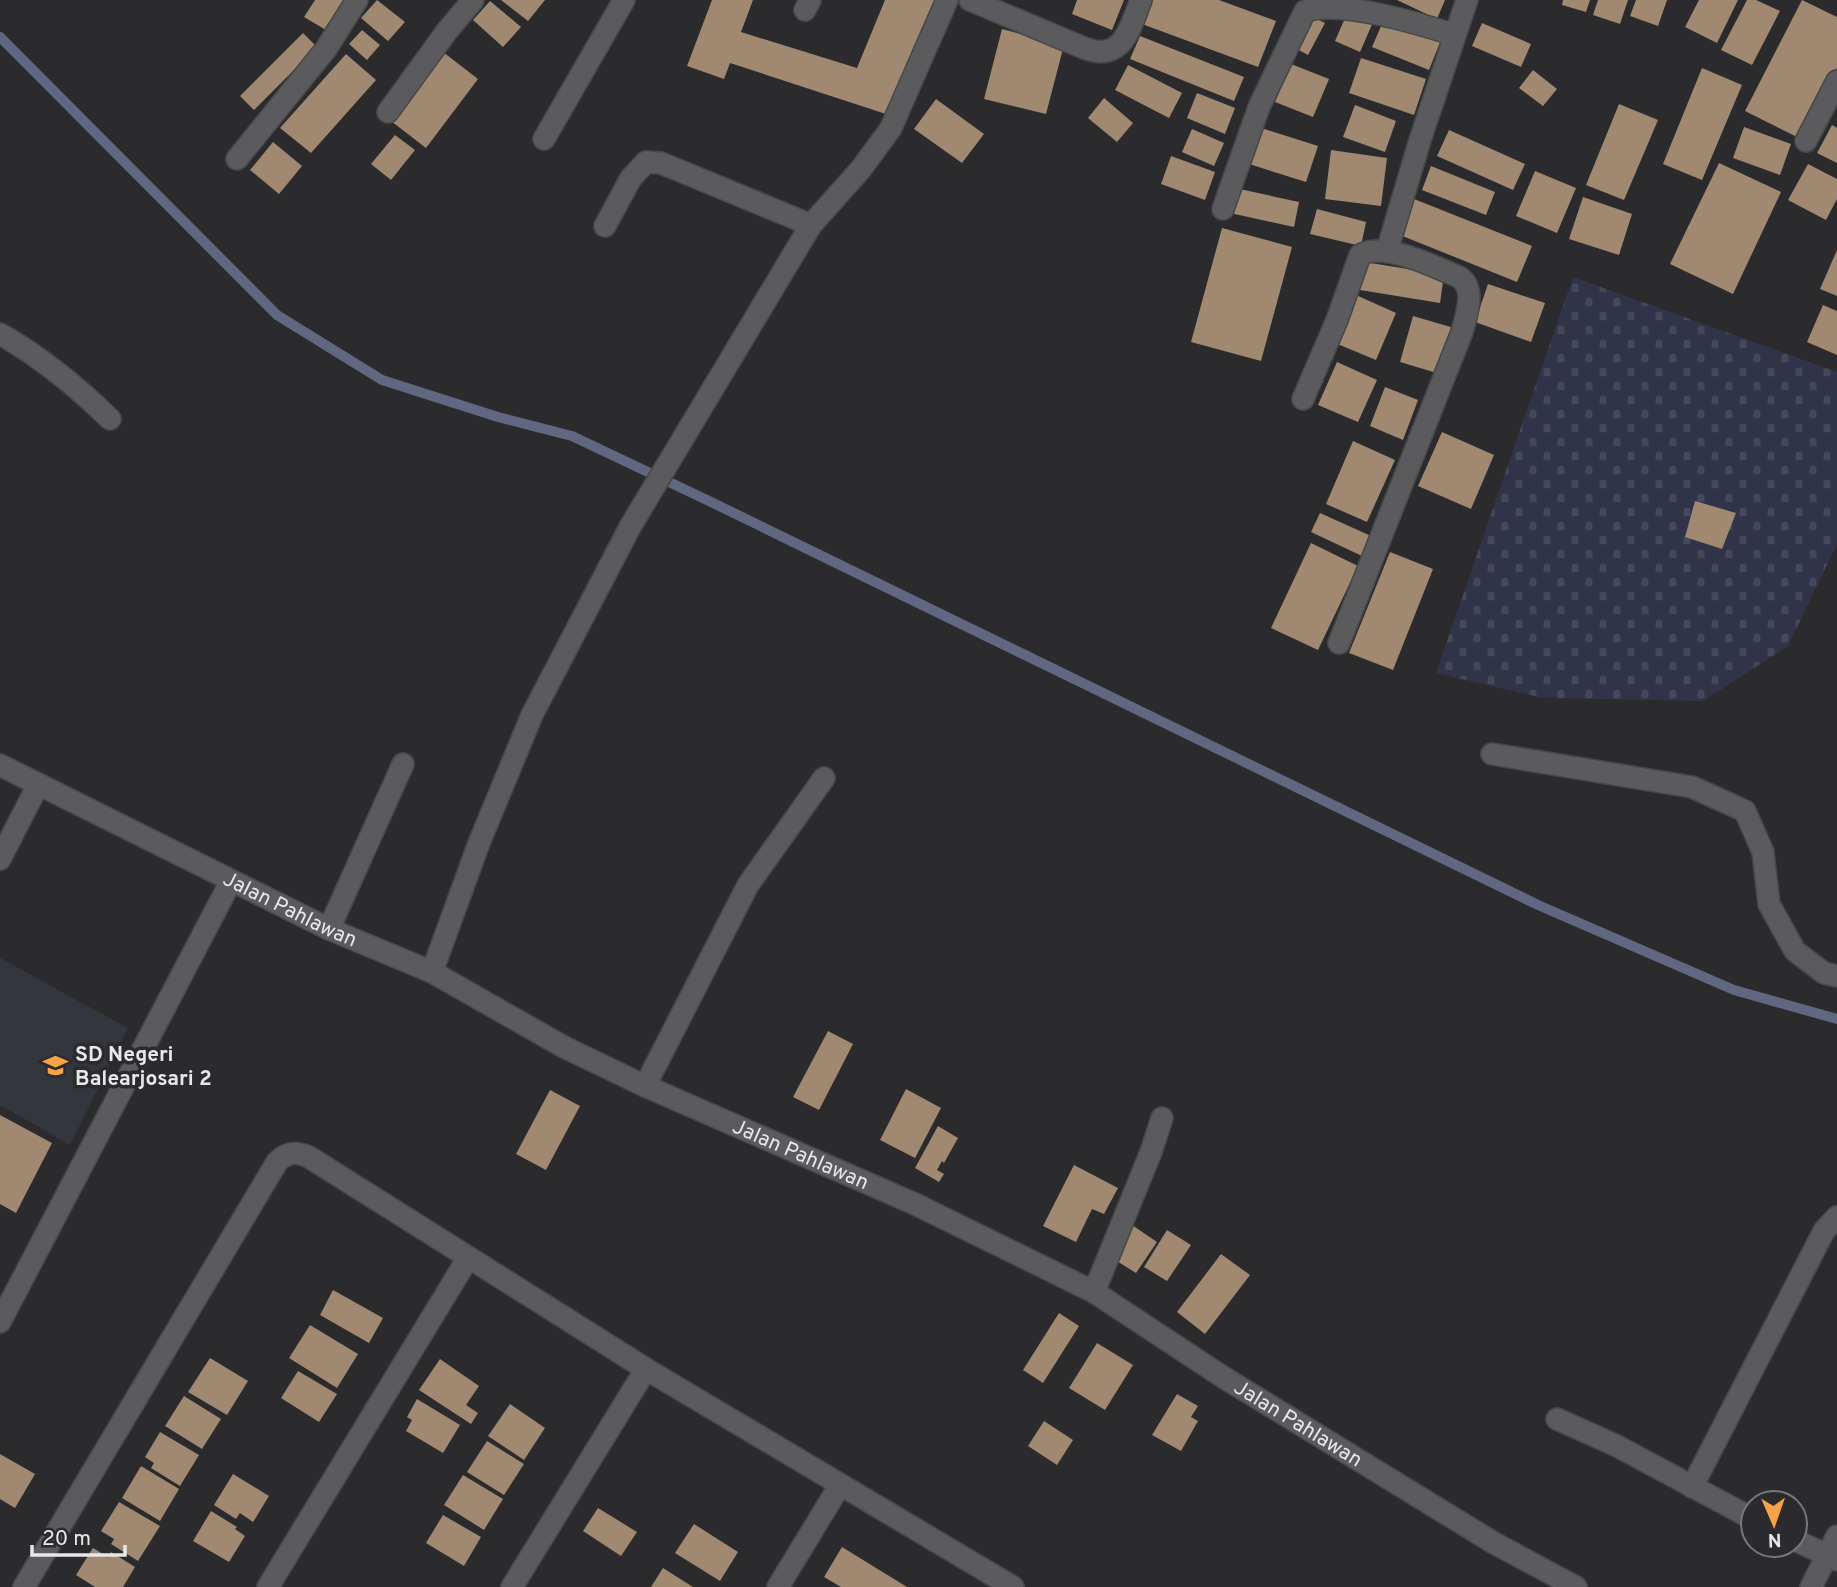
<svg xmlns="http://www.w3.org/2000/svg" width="1837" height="1587" viewBox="0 0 1837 1587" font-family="Overpass,sans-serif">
<defs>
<pattern id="cemetery-stones" width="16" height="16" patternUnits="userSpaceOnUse" patternTransform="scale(1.75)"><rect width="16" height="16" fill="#313448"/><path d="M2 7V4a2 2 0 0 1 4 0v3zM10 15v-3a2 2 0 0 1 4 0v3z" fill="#45485a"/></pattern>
</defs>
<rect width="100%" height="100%" fill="#2b2b2e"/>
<path fill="#34363e" d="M0,958L128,1028L70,1145L0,1105Z"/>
<path fill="url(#cemetery-stones)" d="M1573,277L1837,372V544L1788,646L1703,701L1543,698L1436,673Z"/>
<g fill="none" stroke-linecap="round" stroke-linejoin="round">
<path stroke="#616681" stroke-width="10" d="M0,37L277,315L382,380L498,417L572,436L709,501L1538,905L1734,990L1837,1019"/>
</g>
<path fill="#a08871" d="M315,0H346L326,30L304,17Z
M377,0L405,22L388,41L361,18Z
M501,0H545L528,21Z
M712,0H753L741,32L857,68L885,0H937L889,115L730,63L724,79L687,66Z
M1077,0H1124L1112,30L1072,14Z
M1151,0H1219L1276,21L1258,67L1142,24Z
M1397,0H1445L1437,19Z
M1563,0H1590L1586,12L1562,5Z
M1598,0H1628L1620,24L1593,15Z
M1636,0H1667L1658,26L1630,16Z
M1699,0H1738L1717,43L1685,27Z
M1747,0H1756L1780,11L1752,65L1721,50Z
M1802,0L1837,17V68L1801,139L1745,111Z
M490,1L521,27L503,47L473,20Z
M1349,9L1374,20L1360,52L1335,41Z
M1309,15L1325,23L1308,55L1293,47Z
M1385,17L1441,40L1429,70L1372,47Z
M1482,23L1531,44L1521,67L1472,46Z
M1002,29L1064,45L1046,114L984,99Z
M362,30L380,45L367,60L349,44Z
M303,33L317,47L254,110L240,96Z
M1140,36L1244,77L1234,101L1130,59Z
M443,52L478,79L426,148L391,121Z
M346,54L376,80L311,153L280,128Z
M1361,58L1426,79L1414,115L1349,93Z
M1291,64L1329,79L1313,117L1275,102Z
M1128,65L1182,93L1169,118L1115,90Z
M1702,68L1742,85L1702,180L1663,164Z
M1533,70L1557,89L1543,106L1519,88Z
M1197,93L1235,108L1225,134L1187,118Z
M1104,98L1133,123L1117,142L1088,118Z
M936,99L984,134L962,163L914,129Z
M1619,104L1658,120L1624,200L1586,185Z
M1355,105L1396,121L1385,152L1343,137Z
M1832,125L1837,128V163L1817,153Z
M1744,127L1791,144L1780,175L1733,158Z
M1261,128L1318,146L1306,182L1249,164Z
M1192,129L1224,143L1214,166L1182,152Z
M1449,130L1525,164L1513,190L1437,156Z
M395,135L415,150L391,180L371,164Z
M273,142L302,166L279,194L250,170Z
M1331,150L1387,158L1381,206L1325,199Z
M1171,156L1215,172L1205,200L1161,184Z
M1719,163L1781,192L1733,294L1670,264Z
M1808,164L1837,179V199L1826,220L1788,200Z
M1431,166L1495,192L1486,215L1422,190Z
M1535,171L1576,188L1557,233L1516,216Z
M1235,188L1299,202L1294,227L1230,213Z
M1409,197L1532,246L1517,282L1395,233Z
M1583,197L1632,214L1619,255L1569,239Z
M1317,209L1366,222L1361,246L1310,234Z
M1222,228L1292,247L1261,361L1191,342Z
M1837,250V296L1820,289Z
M1359,261L1444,275L1440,303L1354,289Z
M1488,284L1545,303L1531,342L1475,322Z
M1356,295L1396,313L1376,360L1335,343Z
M1823,305L1837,311V355L1807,342Z
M1413,316L1454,328L1440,374L1400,362Z
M1337,362L1377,380L1358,422L1318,405Z
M1385,387L1418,400L1403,440L1370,426Z
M1442,432L1494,455L1471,509L1418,486Z
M1353,441L1395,460L1367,522L1326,504Z
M1695,501L1736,513L1722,549L1685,537Z
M1320,513L1371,536L1362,556L1311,532Z
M1311,543L1358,566L1318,650L1271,628Z
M1390,552L1433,569L1393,670L1349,653Z
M828,1031L853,1044L819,1110L793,1097Z
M906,1089L941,1108L915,1158L880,1140Z
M550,1090L580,1106L546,1170L516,1154Z
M0,1115L52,1143L16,1213L0,1204Z
M938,1126L958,1138L944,1163L942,1161L937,1170L944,1174L939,1182L915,1168Z
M1074,1165L1118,1188L1104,1214L1092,1209L1076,1242L1043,1226Z
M1132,1225L1157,1242L1136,1273L1112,1258Z
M1167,1230L1191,1245L1167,1281L1144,1267Z
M1221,1254L1250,1275L1205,1334L1177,1312Z
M333,1290L383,1318L369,1343L320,1315Z
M1059,1313L1079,1326L1043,1383L1023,1370Z
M310,1325L358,1354L337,1388L289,1358Z
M1097,1343L1133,1365L1105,1410L1069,1388Z
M210,1358L248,1381L227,1415L188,1392Z
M440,1359L479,1386L466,1405L478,1413L471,1424L419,1390Z
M298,1371L337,1394L319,1422L281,1398Z
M1177,1394L1198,1406L1191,1417L1198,1421L1181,1451L1152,1435Z
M184,1396L221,1419L202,1449L165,1426Z
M417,1399L460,1425L443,1453L406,1431L412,1420L407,1417Z
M510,1404L545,1428L524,1460L488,1436Z
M1044,1421L1073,1440L1057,1465L1028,1446Z
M160,1432L199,1455L180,1486L151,1468L154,1463L145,1457Z
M487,1441L524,1464L504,1495L467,1472Z
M0,1454L35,1474L15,1508L0,1499Z
M141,1466L179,1489L160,1521L122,1498Z
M233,1474L269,1496L253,1522L240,1513L236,1519L214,1505Z
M463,1475L503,1499L484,1530L444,1505Z
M119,1502L160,1526L138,1561L111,1544L114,1539L101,1531Z
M598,1508L637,1532L621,1556L583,1531Z
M211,1511L237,1527L235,1529L245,1536L229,1562L193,1541Z
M443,1515L481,1537L464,1566L426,1543Z
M694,1524L738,1552L720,1581L675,1553Z
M842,1547L907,1587H841L824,1577Z
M93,1548L108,1557L111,1552L135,1567L123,1587H95L76,1575Z
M663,1568L693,1587H651Z"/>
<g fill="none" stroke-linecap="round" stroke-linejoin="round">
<defs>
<g id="minor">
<path d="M970,0L1084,48C1123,63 1130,28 1141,0"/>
<path d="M805,10L810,0"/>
<path d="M388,112L447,31L473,0"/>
<path d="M544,139L624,0"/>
<path d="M1806,141L1837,81"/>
<path d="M237,159L326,49L357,0"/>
<path d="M1223,209L1259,107L1305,11C1342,0 1417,23 1455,35"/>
<path d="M605,226L631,178L646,162L661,163L811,225"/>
<path d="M1387,251L1420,140L1467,0"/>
<path d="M0,334C41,357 76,386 110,419"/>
<path d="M1303,399L1337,320L1360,255C1384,241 1435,267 1459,277C1477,289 1466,315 1462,332L1339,643"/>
<path d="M1492,754L1692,787L1745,811L1763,852L1769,904L1795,951L1824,973L1837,976"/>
<path id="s1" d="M0,765L329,929L432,972L564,1047L645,1086L915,1204L1094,1292L1223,1377L1494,1543L1576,1587"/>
<path d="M0,859L38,785"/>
<path d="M329,929L403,764"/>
<path d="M432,972L479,843L532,715L630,527L811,225L861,169L891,128L947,0"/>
<path d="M645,1086L748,885L824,778"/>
<path d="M1094,1292L1151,1152L1162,1118"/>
<path d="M0,1322L231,881"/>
<path d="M1557,1419L1617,1446L1753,1519"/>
<path d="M1692,1487L1824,1231L1837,1217"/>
<path d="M1795,1540L1837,1560"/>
<path d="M24,1587L277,1162C287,1152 296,1151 309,1157L646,1369L1013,1587"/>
<path d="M268,1587L468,1258"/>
<path d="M512,1587L646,1369"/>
<path d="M778,1587L840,1485"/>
<path d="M1811,1587L1837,1536"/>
</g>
</defs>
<use href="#minor" stroke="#464749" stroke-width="24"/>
<use href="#minor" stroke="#5b5b5e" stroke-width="21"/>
</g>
<defs>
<symbol id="school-bare" viewBox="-9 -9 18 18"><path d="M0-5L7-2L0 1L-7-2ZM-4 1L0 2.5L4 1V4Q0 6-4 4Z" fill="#f6a247" stroke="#2b2b2e" stroke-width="2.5" paint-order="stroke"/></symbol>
</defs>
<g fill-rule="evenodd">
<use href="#school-bare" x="38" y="1048" width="35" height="35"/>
</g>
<g text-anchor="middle" stroke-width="7" stroke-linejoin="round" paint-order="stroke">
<g font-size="21" fill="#e8e8ea" stroke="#2b2b2e">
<text dy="7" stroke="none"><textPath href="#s1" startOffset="324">Jalan Pahlawan</textPath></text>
<text dy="7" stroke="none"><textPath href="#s1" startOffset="891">Jalan Pahlawan</textPath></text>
<text dy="7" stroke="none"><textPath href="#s1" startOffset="1458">Jalan Pahlawan</textPath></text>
</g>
<g font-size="21" font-weight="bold" fill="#e8e8ea" stroke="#2b2b2e" text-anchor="start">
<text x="75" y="1061">SD Negeri<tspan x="75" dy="24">Balearjosari 2</tspan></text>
</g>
</g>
<g transform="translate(1774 1524) rotate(178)"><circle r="33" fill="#2b2b2e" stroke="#777779" stroke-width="2"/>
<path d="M0-5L12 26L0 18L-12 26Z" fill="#f6a247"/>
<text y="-10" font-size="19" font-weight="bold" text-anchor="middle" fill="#e8e8ea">N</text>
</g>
<path d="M32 1545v10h93v-10" fill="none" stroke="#e8e8ea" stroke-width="3.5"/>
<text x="42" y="1545" font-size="21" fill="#e8e8ea" stroke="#2b2b2e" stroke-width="5" paint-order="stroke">20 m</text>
</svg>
